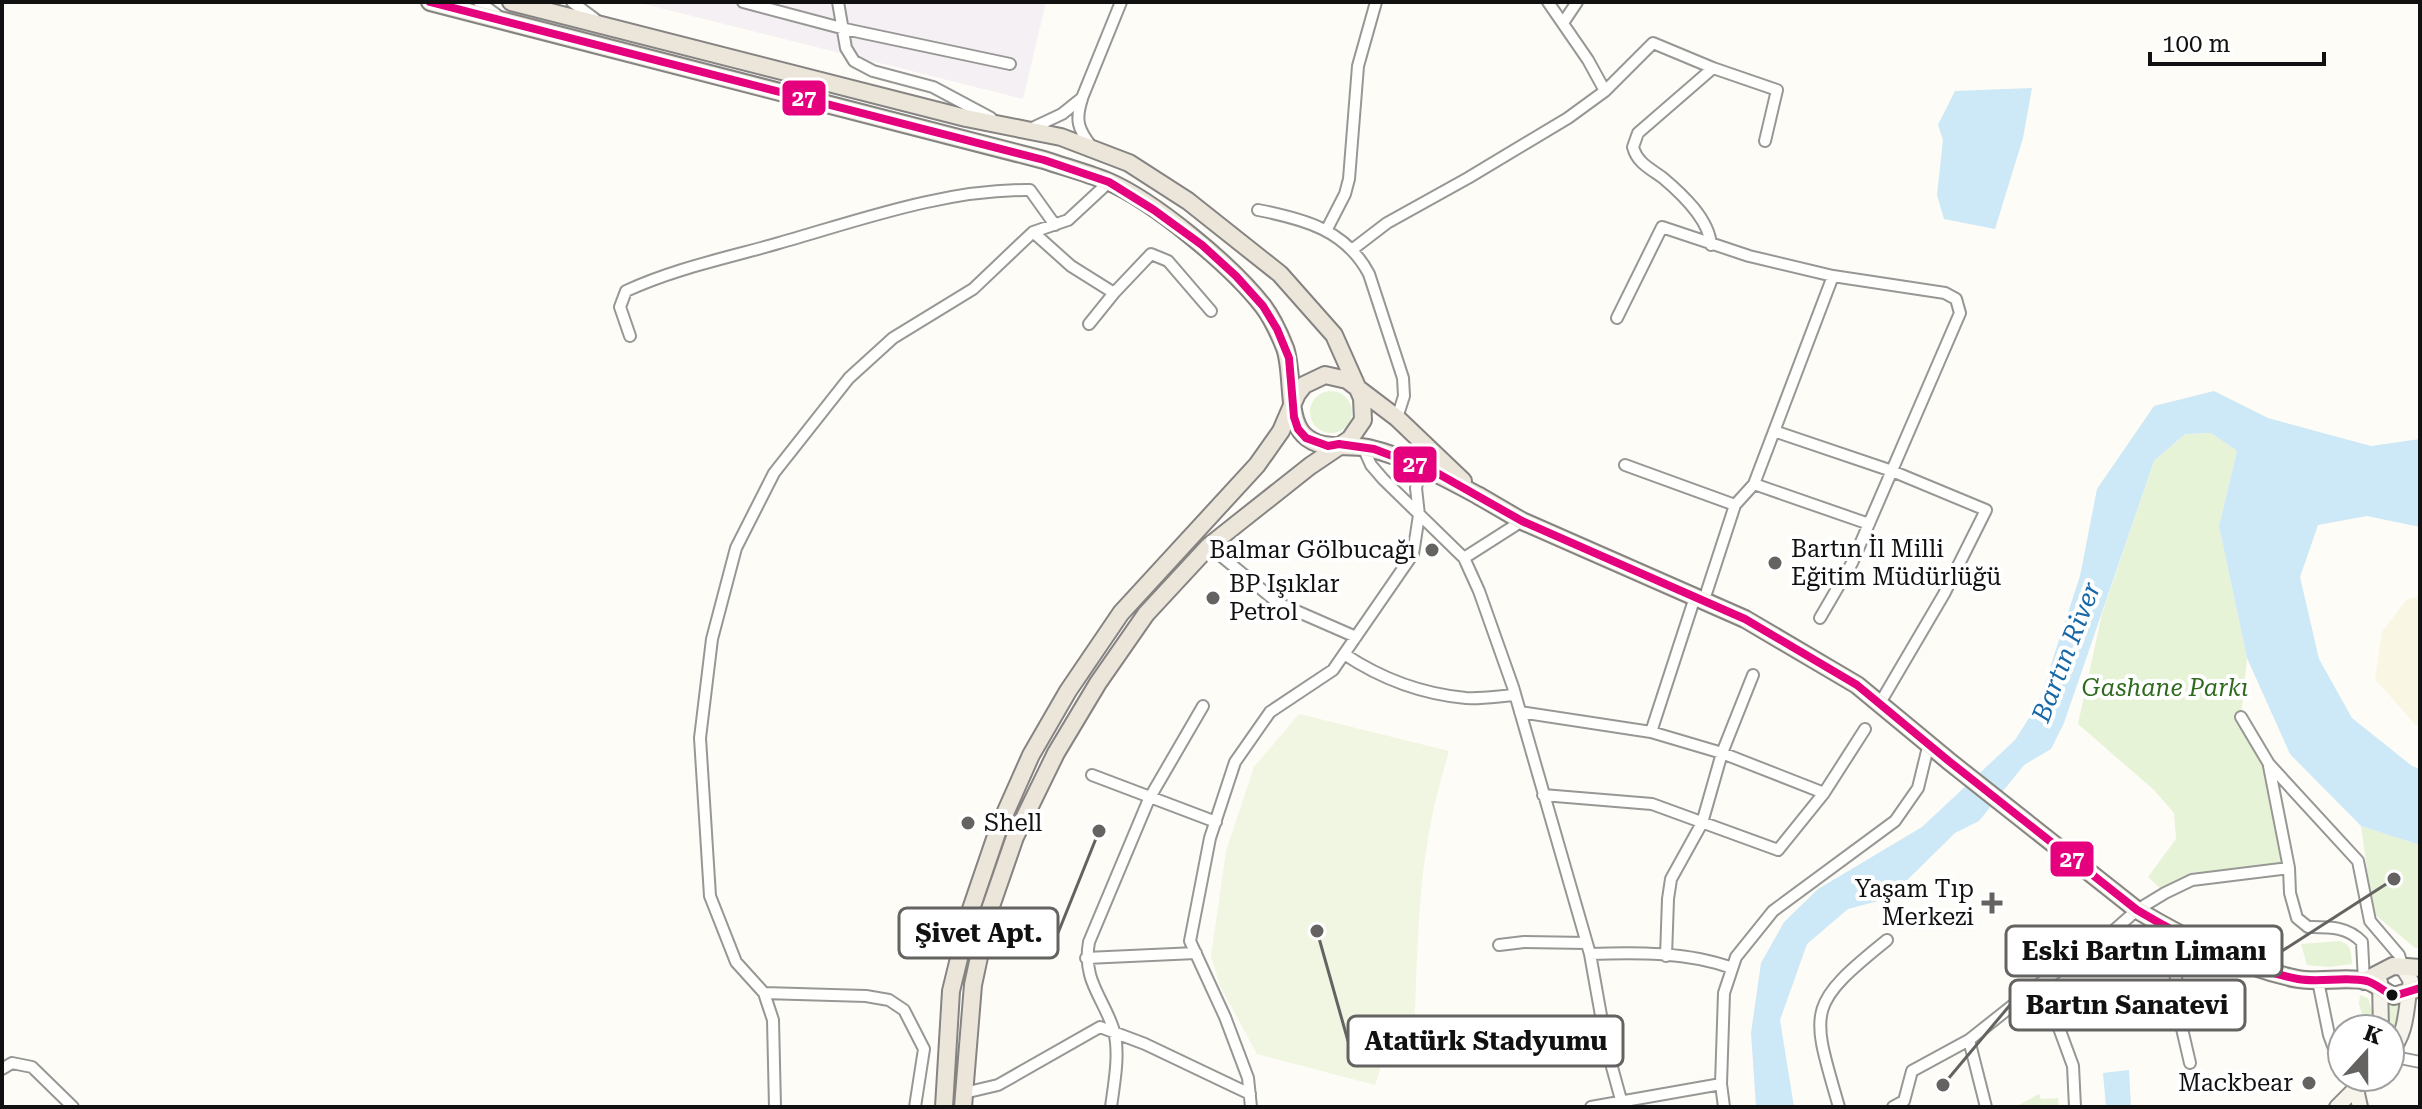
<svg xmlns="http://www.w3.org/2000/svg" width="2422" height="1109" viewBox="0 0 2422 1109" font-family="'Roboto Serif',serif">
<rect width="100%" height="100%" fill="#fdfcf7"/>
<path fill="#f5f0f3" d="M636,2H1046L1023,99Z"/>
<path fill="#f9f7e4" d="M2420,596V730L2375,679L2382,632L2407,599Z"/>
<path fill="#e7f3d7" d="M1310 412a21 21 0 1 1 42 0a21 21 0 1 1-42 0Z
M2211,433L2237,451L2219,526L2247,658L2241,717L2269,764L2289,868L2192,880L2165,893L2148,877L2176,839L2174,813L2154,790L2078,724L2102,614L2154,461L2185,434Z
M2361,826L2420,845V948H2415L2373,913Z
M2340,941C2352,945 2351,952 2352,964L2330,967L2307,965L2301,944Z
M2360,995L2368,998L2376,1024L2374,1029H2356L2363,1017L2359,1004Z
M2384,1001H2404L2403,1017L2390,1044Z
M2039,1094L2041,1099L2058,1098L2059,1107H2015Z"/>
<path fill="#f0f6e1" d="M1299,714L1449,751C1443,773 1436,795 1432,817C1417,886 1418,958 1414,1028L1394,1025L1375,1085L1257,1054L1220,986L1211,956L1226,851L1254,767Z"/>
<path fill="#cde8f7" d="M2032,88L2023,138L1995,229L1944,219L1937,195L1943,140L1938,125L1955,91Z
M2214,391L2268,418L2371,446L2420,439V527L2367,516L2318,525L2300,577L2319,659L2352,718L2412,766L2420,769V845L2361,826L2290,754L2247,658L2219,526L2237,451L2211,433L2185,434L2154,461L2064,723L2051,749L2024,765L1979,821L1955,833L1889,898L1848,909L1807,944L1780,1020L1794,1107H1756L1751,1033L1761,963L1784,922L1818,889L1922,827L2015,740L2038,704L2080,576L2097,489L2154,406Z
M2129,1070L2131,1107H2106L2103,1073Z"/>
<g fill="none" stroke-linecap="round" stroke-linejoin="round">
<defs>
<path id="minor" d="M479,2L497,15
M572,2L595,19
M743,2L845,29L1010,64
M838,2L846,48L854,61L873,71L933,87L991,118
M1548,2L1588,60L1605,91
M1563,23L1577,2
M1713,68L1777,90L1765,141
M1082,99C1075,120 1078,129 1091,146
M1030,129L1062,114L1082,98L1121,2
M1258,210C1304,219 1346,230 1369,274L1403,378L1404,396L1397,418
M1327,229L1345,194L1349,179L1358,66L1376,2
M1033,232L1071,266L1114,293
M1353,249L1387,223L1468,178L1568,118L1605,91L1653,43L1713,68L1638,133L1633,147C1637,163 1651,169 1663,178C1682,194 1709,219 1711,245
M1617,318L1662,227L1749,256L1833,276L1754,484
M1089,324L1114,293L1151,254L1168,261L1211,311
M630,336L620,307L626,291C676,268 727,258 779,243C860,220 945,189 1030,190L1055,225
M1774,431L1892,471L1986,510L1944,594L1880,703
M1362,445L1371,465L1383,479L1464,558L1479,591L1513,687L1590,954L1607,1049L1623,1107
M1625,465L1735,505
M1209,546L1278,603L1356,637
M1464,558L1522,521
M1704,600L1735,505L1754,484L1869,524
M1820,618L1852,563L1960,313L1956,299L1945,293L1833,276
M1344,654C1380,678 1422,694 1466,698C1482,699 1499,696 1515,695
M1520,712L1651,732L1722,753L1824,793
M2241,717L2269,764L2358,861L2370,921L2399,955L2403,968
M1651,732L1695,597
M2269,766L2289,868L2290,893L2297,918L2308,927C2329,927 2347,926 2362,942L2364,981
M1092,775L1216,822
M1543,795L1652,804L1778,850L1824,793L1865,729
M2172,930L2168,947L2177,982V1007L2190,1063
M1499,945L1524,942L1587,943
M1590,954C1636,952 1689,952 1732,968
M1666,956L1668,899L1671,879L1702,823L1722,753L1753,675
M1086,958L1196,953
M2318,981L2329,1035L2342,1070
M2042,982L2073,1066L2075,1107
M764,993L866,996L889,1000L904,1010L924,1049L915,1107
M1969,1040L1986,1107
M2390,1056L2420,1062
M2,1069L12,1063L32,1067L73,1107
M964,1093L998,1085L1100,1027L1145,1044L1250,1094
M775,1107L773,1020L764,993L736,962L710,896L700,738L712,639L736,548L774,473L849,378L893,338L973,289L1033,232L1068,220L1109,182
M1111,1107C1114,1084 1120,1054 1114,1031C1104,998 1082,981 1089,942L1149,799L1203,706
M1251,1107L1248,1078L1225,1017L1190,941L1210,838L1235,762L1270,712L1333,670L1413,554L1419,515L1416,488L1421,467L1424,460L1430,458L1441,460
M1591,1107L1721,1084
M1724,1107L1721,1084L1724,993L1736,957L1773,911L1895,821L1918,788L1929,743
M1839,1107C1811,1010 1805,1006 1887,940
M1893,1107L1904,1101L1912,1071L1969,1040L2042,982L2103,940L2137,910L2165,893L2192,880L2289,868"/>
<path id="secondary" d="M2380,982L2381,1029
M2390,1053C2409,1030 2405,1007 2411,981L2403,968
M2356,1089L2360,1107
M2337,1107L2367,1077"/>
<path id="primary" d="M1479,496L1522,521L1745,619L1857,685L1950,762L2137,910C2186,939 2242,968 2298,979C2320,983 2346,976 2367,981C2377,984 2384,992 2394,996L2420,988
M2364,981L2393,966L2420,968"/>
<path id="trunk" d="M430,2L1044,160C1065,167 1087,173 1107,181C1154,201 1231,265 1263,306C1273,319 1279,333 1285,348C1294,373 1286,418 1304,435C1321,452 1347,443 1368,448C1407,457 1444,477 1479,496
M511,2L966,118L1061,137L1129,163L1188,201L1280,274L1334,335L1362,398L1363,420L1350,439L1310,466L1209,546L1146,614L1098,683L1056,753L1015,837L988,915L973,985L963,1107
M944,1107L951,991L971,909L999,827L1031,755L1068,691L1121,613L1257,465L1281,431L1297,394L1304,385L1325,375L1347,380L1397,418L1463,481"/>
</defs>
<use href="#minor" stroke="#979795" stroke-width="14"/>
<use href="#secondary" stroke="#8e8d8b" stroke-width="18"/>
<use href="#primary" stroke="#858482" stroke-width="20"/>
<use href="#trunk" stroke="#858482" stroke-width="20"/>
<use href="#minor" stroke="#fffffe" stroke-width="10"/>
<use href="#secondary" stroke="#f6f4eb" stroke-width="14"/>
<use href="#primary" stroke="#ede9dc" stroke-width="16"/>
<use href="#trunk" stroke="#ece5da" stroke-width="16"/>
<defs>
<path id="bus-1" d="M430,2L1044,160L1109,182L1154,210L1202,245L1236,276L1263,306L1277,329L1289,358L1294,417L1298,429L1306,438L1328,446L1339,444L1374,449L1437,473L1522,521L1745,619L1857,685L1950,762L2137,910C2186,939 2242,968 2298,979C2320,983 2346,976 2367,981C2377,984 2384,992 2394,996L2420,988"/>
</defs>
<use href="#bus-1" stroke="#fff" stroke-width="14"/>
<use href="#bus-1" stroke="#e5007d" stroke-width="8"/>
</g>
<g fill="#646362" stroke="#fff" stroke-width="3">
<circle cx="1432" cy="550" r="8"/>
<circle cx="1775" cy="563" r="8"/>
<circle cx="1213" cy="598" r="8"/>
<circle cx="968" cy="823" r="8"/>
<path d="M1988 891h8v8h8v8h-8v8h-8v-8h-8v-8h8z"/>
<circle cx="2309" cy="1083" r="8"/>
</g>
<circle fill="#111" stroke="#fff" stroke-width="3" cx="2392" cy="995" r="7"/>
<g text-anchor="middle" stroke-width="8" stroke-linejoin="round" paint-order="stroke">
<g font-size="24" fill="#111" stroke="#fff" text-anchor="start">
<text x="1791" y="557">Bartın İl Milli<tspan x="1791" dy="28">Eğitim Müdürlüğü</tspan></text>
<text x="1416" y="558" text-anchor="end">Balmar Gölbucağı</text>
<text x="1229" y="592">BP Işıklar<tspan x="1229" dy="28">Petrol</tspan></text>
<text x="984" y="831">Shell</text>
<text x="1974" y="897" text-anchor="end">Yaşam Tıp<tspan x="1974" dy="28">Merkezi</tspan></text>
<text x="2293" y="1091" text-anchor="end">Mackbear</text>
</g>
<g font-size="24" font-style="italic" fill="#2f6b1f" stroke="#fff">
<text x="2165" y="696">Gashane Parkı</text>
</g>
<g font-size="26" font-style="italic" fill="#1768a6" stroke="#fff">
<text transform="translate(2066 652) rotate(-69)" y="9">Bartın River</text>
</g>
</g>
<path fill="none" stroke="#646362" stroke-width="3" d="M1099 831L1058 933M2394 879L2282 951M1943 1085L2010 1005M1317 931L1348 1041"/>
<g fill="#646362" stroke="#fff" stroke-width="3">
<circle cx="1099" cy="831" r="8"/>
<circle cx="2394" cy="879" r="8"/>
<circle cx="1943" cy="1085" r="8"/>
<circle cx="1317" cy="931" r="8"/>
</g>
<g fill="#fff" stroke="#646362" stroke-width="3">
<rect x="899" y="908" width="159" height="50" rx="8"/>
<rect x="2006" y="926" width="276" height="50" rx="8"/>
<rect x="2010" y="980" width="235" height="50" rx="8"/>
<rect x="1348" y="1016" width="275" height="50" rx="8"/>
</g>
<g font-size="26" text-anchor="middle" font-weight="bold" fill="#111">
<text x="979" y="942">Şivet Apt.</text>
<text x="2144" y="960">Eski Bartın Limanı</text>
<text x="2127" y="1014">Bartın Sanatevi</text>
<text x="1486" y="1050">Atatürk Stadyumu</text>
</g>
<g stroke="#fff" stroke-width="3">
<rect x="781" y="79" width="46" height="38" rx="8" fill="#e5007d"/>
<rect x="1392" y="445" width="46" height="39" rx="8" fill="#e5007d"/>
<rect x="2049" y="840" width="46" height="38" rx="8" fill="#e5007d"/>
</g>
<g font-size="22" text-anchor="middle" font-weight="bold" fill="#fff">
<text x="804" y="106">27</text>
<text x="1415" y="472">27</text>
<text x="2072" y="867">27</text>
</g>
<rect width="2422" height="1109" fill="none" stroke="#111111" stroke-width="8"/>
<g transform="translate(2366 1053) rotate(21)"><circle r="38" fill="#ffffff" stroke="#a0a0a0" stroke-width="2"/>
<path d="M0-6L14 30L0 20L-14 30Z" fill="#646362"/>
<text y="-12" font-size="22" font-weight="bold" text-anchor="middle" fill="#111111">K</text>
</g>
<path d="M2150 52v12h174v-12" fill="none" stroke="#111111" stroke-width="4"/>
<text x="2162" y="52" font-size="24" fill="#111111" stroke="#ffffff" stroke-width="6" paint-order="stroke">100 m</text>
</svg>
